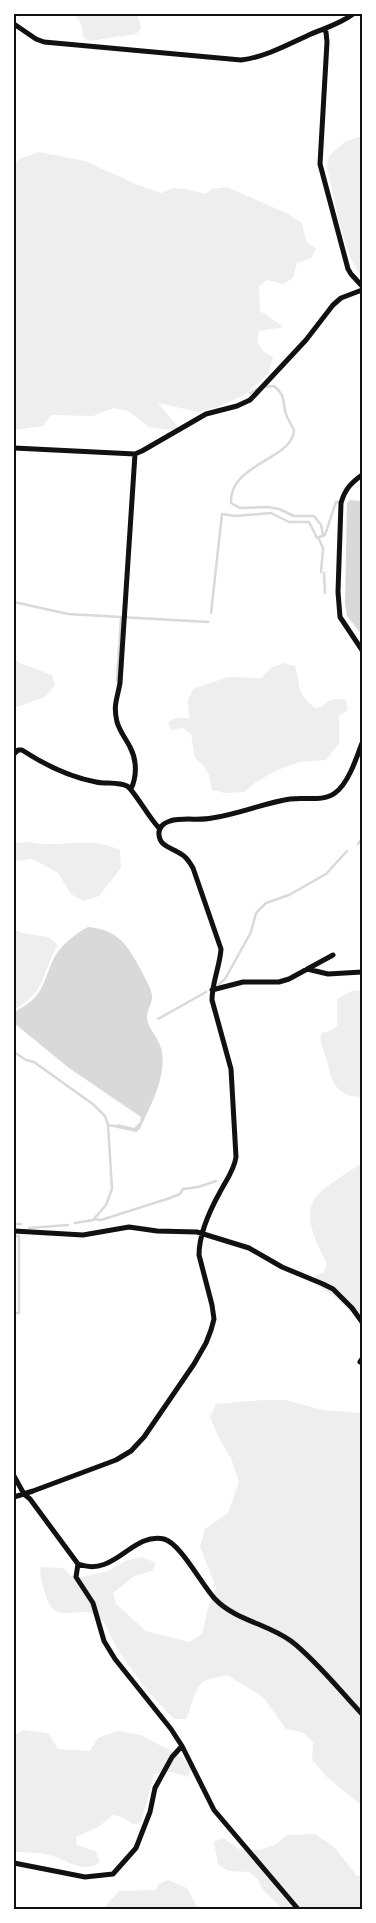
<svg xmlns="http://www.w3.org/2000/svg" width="376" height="1923" viewBox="0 0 376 1923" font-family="'Space Grotesk',sans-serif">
<rect width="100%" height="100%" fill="#fff"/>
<path fill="#eee" d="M72,14H134L138,17L141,28L136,34L89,41L83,37C82,28 82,19 72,14Z
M362,136V276C344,259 334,195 327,168L329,156L346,141Z
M39,152L85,161L138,185L161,193L174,188L186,189L205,194L212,189L227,187L286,213L302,223L306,241L316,249L311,258L297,263L293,278L283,284L267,280L259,286L260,311L284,327L259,331L257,342L264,352L273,357L268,374L246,394L218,407L198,412L158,403L180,429L169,430L149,427L128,411L113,408L93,416L51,415L43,426L14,430V165L19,159Z
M14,658L20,663L52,675L55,685L45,697L14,708Z
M283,663L295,666C302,688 294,690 315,708L322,707C329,698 336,698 346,700L348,710L339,716V743L326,760L299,762L275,771L256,782L244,792L225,793L212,790L209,775L204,766L195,758L191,734L183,728L171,730L168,722L176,718H189L188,700L193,689L228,677L261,678L271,668Z
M27,842C34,843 42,844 50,844C78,844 92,838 120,850L121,868L99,896L84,901L71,894L58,873L33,859L14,861V843Z
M14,929L22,933L48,937L58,945C41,972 47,993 14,1009Z
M362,990V1097C333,1096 332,1080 326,1057C323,1048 319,1043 321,1033L330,1031L337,1026V999L352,991Z
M362,1163V1312L355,1316L338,1299L318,1286L316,1275L324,1272L327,1264C318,1245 302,1219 315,1198C321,1188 352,1170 362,1163Z
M262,1400H285L323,1410L362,1413V1806L327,1777L312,1760L313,1742L302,1732L286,1729L263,1697L227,1675C220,1677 209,1678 203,1682C193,1690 192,1708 186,1719H174C152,1698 134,1674 117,1648C112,1640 106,1622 100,1618C78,1601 55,1630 45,1593C42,1584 39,1576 41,1567L63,1568L71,1576L83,1577L108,1571L125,1561L142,1557L156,1563L152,1571L134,1576L113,1593L116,1604L146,1631L189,1642L202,1634L208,1608L216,1588L200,1547L205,1529L228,1513L239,1482L231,1458L221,1442L210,1417L216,1404Z
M24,1730L48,1733L58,1749L90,1751L98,1738L117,1731L141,1735L182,1757L191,1769L188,1777L172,1772L154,1774L141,1823L133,1824L122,1817L113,1815L98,1827L76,1837L77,1845L95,1851L100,1862C83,1875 66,1859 49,1855C37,1852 26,1852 14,1852V1735Z
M315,1834L334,1847L357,1876H362V1909H283L263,1890L258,1879L249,1872L228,1871L218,1864L214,1842L223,1838L239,1849L260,1850L276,1844L287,1835Z
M168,1880L187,1888L198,1909H104L107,1904L119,1891L156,1890L159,1884Z"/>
<path fill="#d9d9d9" d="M350,500L362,501V635L347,616L345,604L347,503Z
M88,927C119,930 127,945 141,970C144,977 151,987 152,995C153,1003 147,1009 147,1017C147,1027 158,1037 161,1048C168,1075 151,1104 140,1129L136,1132L117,1128L118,1124L134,1128L140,1122L141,1117L69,1068L14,1023V1012C44,997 41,986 54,958C60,946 76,933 88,927Z"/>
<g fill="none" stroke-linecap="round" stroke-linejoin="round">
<path stroke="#d9d9d9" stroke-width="2.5" d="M264,387L274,386C288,398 281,403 287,417
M250,393L259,388
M288,419L294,430C293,460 229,463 231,503L240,508L268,507L279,509L294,516H314L321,525L323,535
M319,539L323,548
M321,572L323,550
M324,573L325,593
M14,602L68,614L208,622
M211,613L222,514L235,516L271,513L289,522H309L317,538L325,535L336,502H339
M117,681L121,618
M358,844L362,839
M219,984L225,979L251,932L256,913L266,903L289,895L326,874L347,851
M158,1019L206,992
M14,1052L26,1060L34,1062L94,1105L105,1116L108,1125L112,1189L106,1205L93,1220L75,1223
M108,1125L121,1127
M94,1219L101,1220L170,1198L180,1194L183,1189L198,1187L216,1181
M14,1224H21
M29,1228L68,1225
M14,1236H19V1313H14"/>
<path stroke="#111" stroke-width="5" d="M14,24L36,39L44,42L241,60C266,57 289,44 311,34C325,28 340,24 353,14
M324,29L326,32L327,42L320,164L348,269L351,274L362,286
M14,448L135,454L142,451L206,414L237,406L250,400L306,340L333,305L341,298L362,290
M362,475C351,483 345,489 341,503L338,592L340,617L362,650
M14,754L18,750H22C45,765 69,777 96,782C105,784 119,782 127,786C134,790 150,820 160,829
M131,789C137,776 137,760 130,747C126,739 120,732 117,722C113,705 117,700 120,683L135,454
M307,969L328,974L362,972
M212,990L243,982H279L289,979L333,955
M14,1231L83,1235L129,1227L157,1231L197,1232L249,1248L282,1267L323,1284L333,1289L352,1308L362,1322
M360,1362L362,1359
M14,1476L24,1494L30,1499L78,1564C115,1578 131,1532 164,1539C180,1543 202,1585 215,1599C235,1620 268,1624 291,1641C315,1659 341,1692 362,1714
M14,1497L33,1491L116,1460L131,1451L144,1437L194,1364L206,1343L211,1330L214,1319L212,1305L199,1255C199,1234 210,1210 220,1192C226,1180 234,1171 236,1157L231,1069L212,1000C212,982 220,966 221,949L193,868C190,863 187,857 181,854C173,848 160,847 159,835C158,827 164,823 170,821C183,817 199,821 212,818C239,814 264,803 290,799C305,797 323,802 335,793C348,784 357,757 362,743
M78,1564L76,1577L93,1603L104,1641L115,1659L171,1729L182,1746L214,1810L298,1909
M14,1863L85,1877L113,1874L136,1848L150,1812L155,1788L172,1757L182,1746"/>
</g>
<rect width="376" height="1923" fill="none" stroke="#ffffff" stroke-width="30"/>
<rect x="15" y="15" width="346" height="1893" fill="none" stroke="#111" stroke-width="2"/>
</svg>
